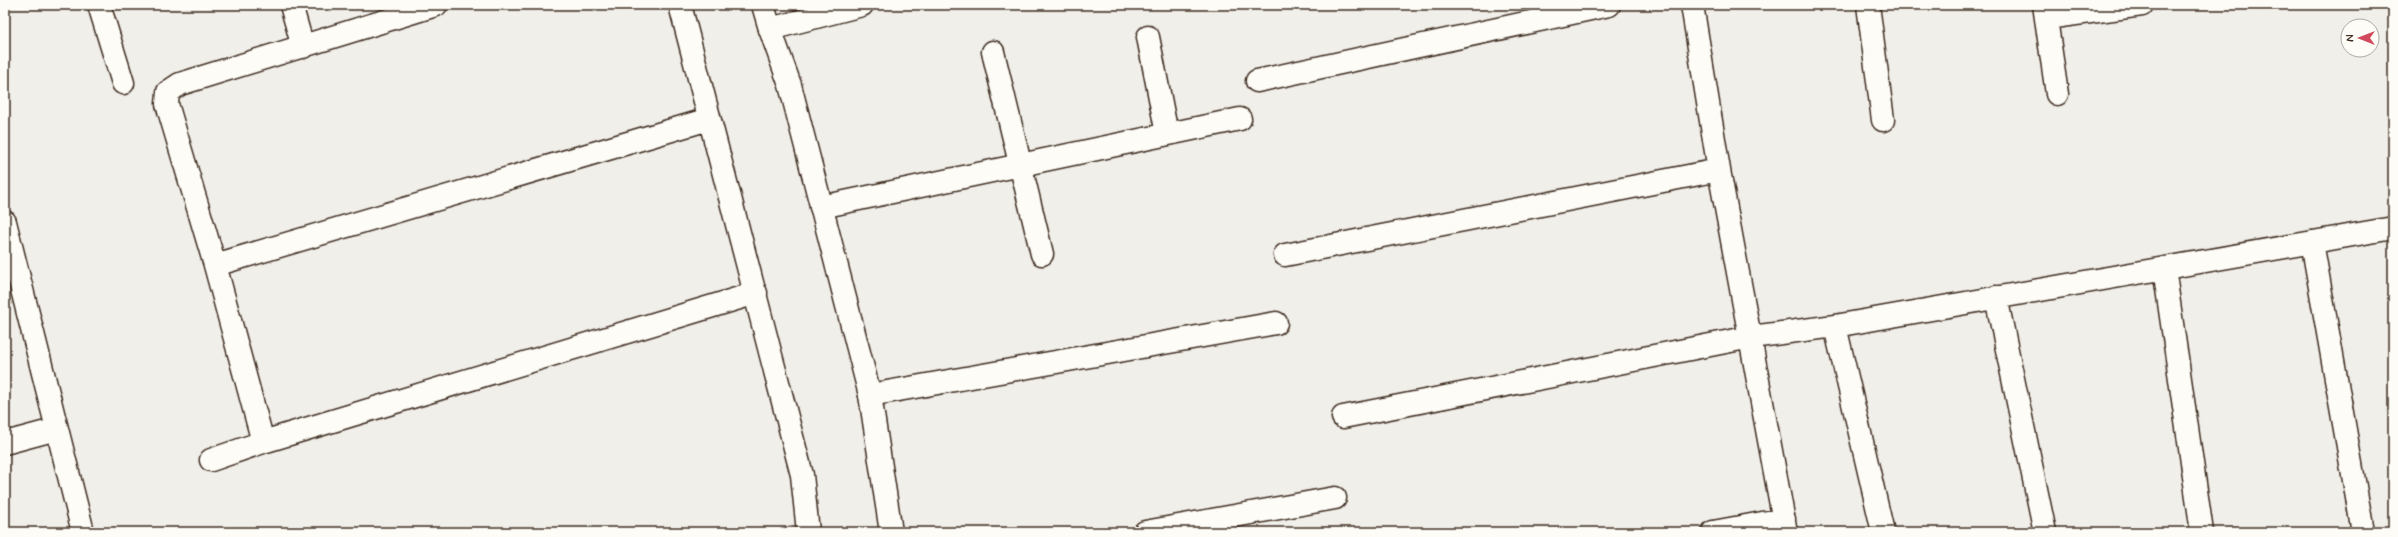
<svg xmlns="http://www.w3.org/2000/svg" width="2398" height="537" viewBox="0 0 2398 537" font-family="Mynerve,sans-serif">
<rect width="100%" height="100%" fill="#f1efea"/>
<filter id="ink" filterUnits="userSpaceOnUse"><feTurbulence type="fractalNoise" baseFrequency=".025" numOctaves="2"/><feDisplacementMap in="SourceGraphic" scale="8" xChannelSelector="R" yChannelSelector="G"/><feConvolveMatrix kernelMatrix="1 2 1 2 8 2 1 2 1" color-interpolation-filters="sRGB"/></filter>
<g filter="url(#ink)">
<g fill="none" stroke-linecap="round" stroke-linejoin="round">
<defs>
<path id="street" d="M99,5L123,83
M291,5L303,47
M436,5L180,84L168,92L167,104L215,265L263,442L756,293
M1692,5L1719,170L1786,532
M1868,5L1883,120
M2044,5L2057,94
M2046,18L2142,5
M770,29L862,5
M1148,37L1167,134
M993,52L1042,254
M1257,81L1609,5
M821,207L1240,119
M5,222L83,532
M2312,242L2363,532
M1285,255L1719,170
M215,265L709,119
M2164,268L2202,532
M1996,297L2045,532
M1835,326L1883,532
M870,395L1276,323
M1343,417L1751,337L1835,326L2393,228
M5,443L57,429
M211,460L263,442
M1145,532L1335,498
M1713,532L1784,519"/>
<path id="primary" d="M680,5L802,475L808,532
M763,5L770,29L790,85L870,395L891,532"/>
</defs>
<use href="#street" stroke="#3b2a1e" stroke-width="25"/>
<use href="#primary" stroke="#3b2a1e" stroke-width="25"/>
<use href="#street" stroke="#fdfcf7" stroke-width="22"/>
<use href="#primary" stroke="#fdfcf7" stroke-width="22"/>
</g>
</g>
<rect width="2398" height="537" fill="none" stroke="#fdfcf7" stroke-width="20"/>
<rect x="10" y="10" width="2378" height="517" fill="none" stroke="#3b2a1e" stroke-width="1.5" filter="url(#ink)"/>
<g transform="translate(2360 38) rotate(270)"><circle r="19" fill="#fdfcf7" stroke="#afa8a0"/>
<path d="M0-3L7 15L0 10L-7 15Z" fill="#d1495b"/>
<text y="-6" font-size="11" font-weight="bold" text-anchor="middle" fill="#3b2a1e">N</text>
</g>
</svg>
